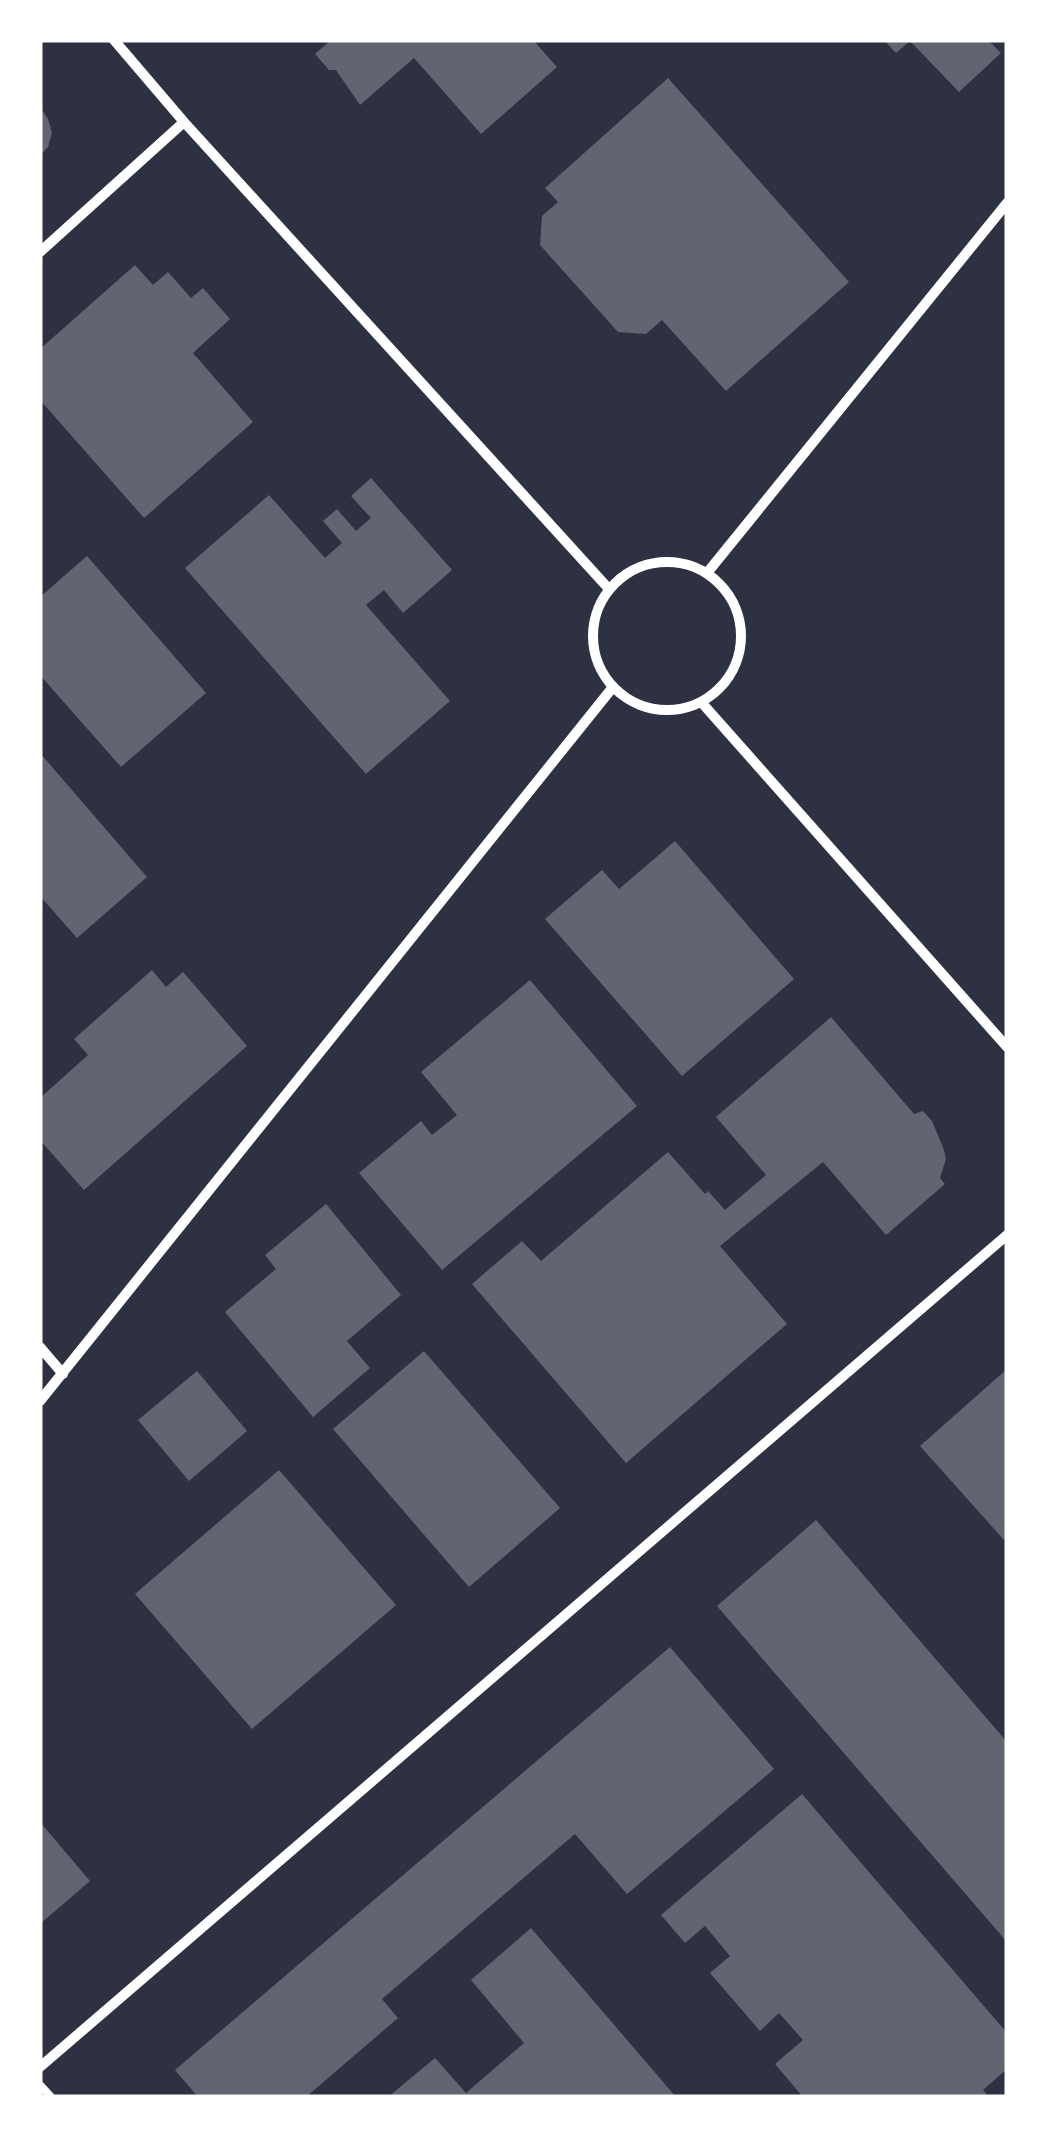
<svg xmlns="http://www.w3.org/2000/svg" width="1047" height="2137" viewBox="0 0 1047 2137" font-family="'Varela Round',sans-serif">
<rect width="100%" height="100%" fill="#2d3142"/>
<path fill="#626471" d="M331,40H533L557,67L481,134L414,58L360,105L336,70H329L315,54Z
M884,40H988L1001,53L959,92L910,41L896,53Z
M668,78L849,282L726,391L662,320L646,334L618,332L540,245L542,216L558,202L545,188Z
M40,107L48,119L52,133L48,147L40,156Z
M135,265L153,285L168,272L191,298L203,288L230,319L193,353L253,422L144,518L40,400V349Z
M371,478L452,570L403,613L384,590L366,605L450,701L366,774L185,568L269,495L325,558L342,543L323,521L337,509L356,531L371,518L351,496Z
M87,556L206,693L121,767L40,675V597Z
M40,753L147,877L77,938L40,896Z
M675,841L794,979L682,1076L545,919L602,870L619,889Z
M152,970L166,987L183,972L247,1046L84,1190L40,1140V1098L88,1055L74,1039Z
M530,980L637,1106L442,1270L359,1173L421,1121L432,1135L457,1115L421,1072Z
M831,1017L914,1114L923,1111L932,1121L944,1150L946,1159L940,1178L945,1184L886,1235L823,1162L720,1246L787,1324L626,1463L472,1284L522,1241L541,1261L668,1152L705,1194L708,1191L725,1210L766,1175L716,1117Z
M326,1204L401,1295L347,1341L370,1368L313,1417L225,1312L276,1269L265,1255Z
M424,1351L560,1508L469,1587L333,1429Z
M1007,1369V1537L1004,1540L920,1446Z
M197,1371L247,1431L189,1481L138,1420Z
M279,1470L396,1605L252,1729L135,1594Z
M816,1520L1007,1742V1942L717,1606Z
M670,1647L774,1769L627,1894L575,1834L382,1999L398,2018L306,2097H198L175,2070Z
M802,1794L1007,2033V2069L983,2090L989,2097H803L775,2064L803,2040L779,2013L760,2031L710,1973L730,1956L705,1926L685,1943L661,1915Z
M40,1822L90,1881L40,1924Z
M531,1928L676,2097H388L435,2058L466,2093L524,2043L471,1980Z"/>
<g fill="none" stroke-linecap="round" stroke-linejoin="round">
<path stroke="#fff" stroke-width="8" d="M40,2085L51,2097"/>
<path stroke="#fff" stroke-width="10" d="M114,40L184,122L609,589
M40,252L184,122
M593 636a74 74 0 1 1 148 0a74 74 0 1 1-148 0Z
M707,573L1007,203
M702,703L1007,1047
M40,1347L63,1374
M40,1401L613,687
M40,2067L1007,1235"/>
</g>
<rect width="1047" height="2137" fill="none" stroke="#ffffff" stroke-width="85"/>
</svg>
